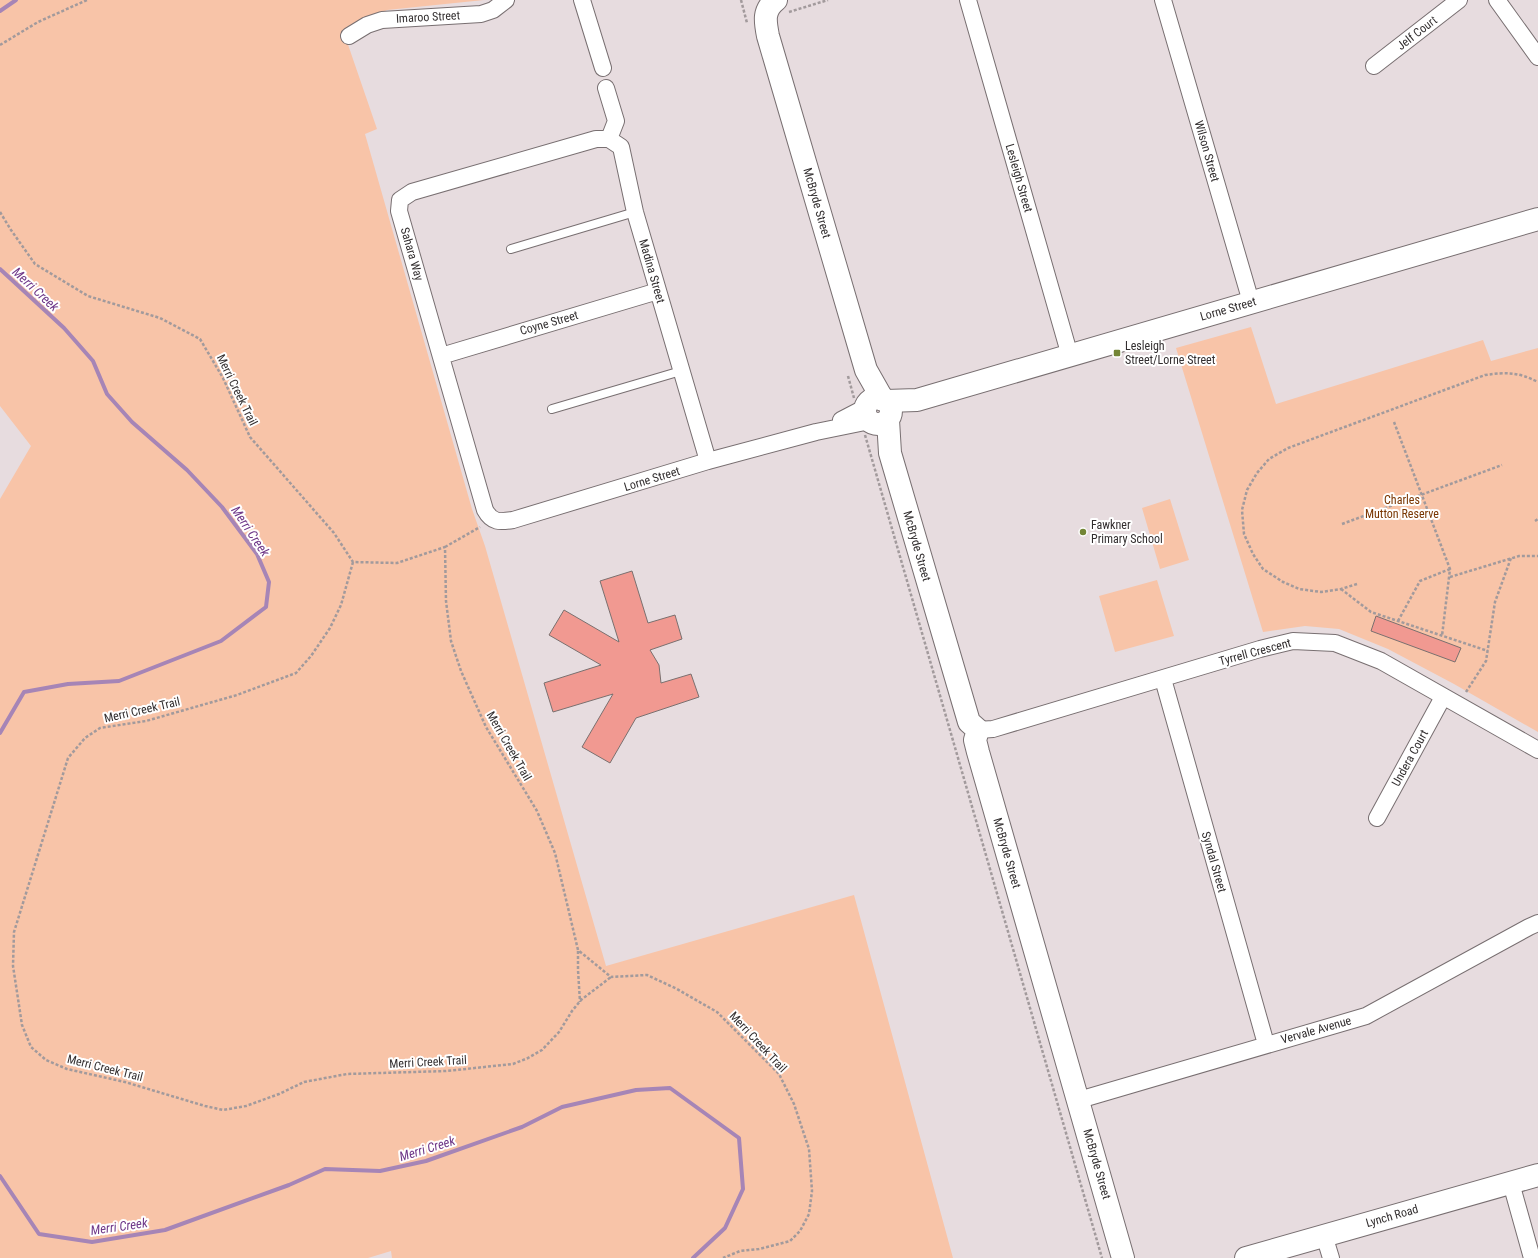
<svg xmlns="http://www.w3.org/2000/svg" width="1538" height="1258" viewBox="0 0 1538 1258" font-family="'Roboto Condensed',sans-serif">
<rect width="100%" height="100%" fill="#e7dcdf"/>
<path fill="#f8c4a8" d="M0,0H484L387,10L343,30L377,129L365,134L472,509L485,546L606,966L854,895L953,1258H392L391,1251L368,1258H0V499L31,446L0,406Z
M1251,327L1276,404L1483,340L1491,361L1538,348V732L1454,684L1388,649L1339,629L1305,626L1263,632L1176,348Z
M1170,499L1189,560L1160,569L1142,508Z
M1157,580L1174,636L1115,652L1099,596Z"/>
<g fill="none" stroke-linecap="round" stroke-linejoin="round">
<path stroke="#a685b6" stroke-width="4" d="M0,11L16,0
M0,269L64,328L93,361L107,394L132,422L187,470L222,507L257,554L269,582L266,607L221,641L119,681L68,684L24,692L0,733
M0,1176L39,1234L92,1242L165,1230L289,1185L325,1169L380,1171L426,1161L522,1127L562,1107L636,1090L670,1088L739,1138L743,1189L725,1228L693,1258"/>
</g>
<path fill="#f19991" stroke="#7a706f" d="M632,571L648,623L675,615L682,639L650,650L659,665L661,683L691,674L699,697L636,718L610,763L582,747L613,694L553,712L544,683L601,665L549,635L564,610L619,642L600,581Z
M1376,616L1461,648L1455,662L1371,631Z"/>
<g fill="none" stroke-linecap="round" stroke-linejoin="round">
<defs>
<path id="lane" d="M511,249L635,212
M552,409L681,371"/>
<path id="street" d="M582,0L603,68
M968,0L1070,356
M1163,0L1251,302
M1497,0L1538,57
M349,36L367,25L382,20L481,14L493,10L506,0
M1374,66L1459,0
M606,88L616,121L609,139
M609,139H596L412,192L400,200L399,211L485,510C492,523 500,522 513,520L708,461L816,432L870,421
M609,139L621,147L635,212L708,461
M441,356L658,291
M841,420L866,407
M1163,679L1266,1044
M978,730L993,729L1260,649L1293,641L1335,643L1381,661L1538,750
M1377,818L1443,697
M1079,1100L1366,1016L1529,927L1538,923
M1511,1183L1532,1258
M1324,1235L1331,1258"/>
<path id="secondary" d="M776,0C763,10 765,21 768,36L866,370L883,400
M865 411a13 13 0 1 1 26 0a13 13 0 1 1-26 0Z
M886,401L917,400L1538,219
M888,420L890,453L969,722L978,730L975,740L978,752L1123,1258
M1246,1258L1538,1175"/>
</defs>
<use href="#lane" stroke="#786f71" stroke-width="10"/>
<use href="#street" stroke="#786f71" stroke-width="18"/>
<use href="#secondary" stroke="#786f71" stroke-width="24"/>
<path stroke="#a29a9c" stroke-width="2.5" stroke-dasharray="3 2" stroke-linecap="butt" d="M741,0L747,23
M789,12L828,0
M0,45L38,22L87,0
M0,212L11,230L35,264L88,296L160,318L200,339L223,378L250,437L334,533L353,562L397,563L445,547L446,601L451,641L461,671L486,727L537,811L555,853L578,950L611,977L647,975L677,989L717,1012L779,1074L794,1104L809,1149L812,1191L809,1214L800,1231L790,1241L759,1249L740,1251L723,1258
M848,376L854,398
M1394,422L1450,569L1442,636
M865,435L1102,1258
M1535,521L1538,519
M1342,524L1502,465
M445,547L480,527
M353,562L341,605L330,628L311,656L296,673L237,695L146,721L100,728L85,738L68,758L14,932L13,966L22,1025L31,1047L46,1060L67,1069L125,1082L205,1106L223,1110L246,1106L279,1094L304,1082L347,1074L446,1071L513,1064L528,1058L542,1050L559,1032L572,1011L581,1000L611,977
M1450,577L1519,556H1538
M1357,584L1341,589L1321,592L1299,589L1283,582L1263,569L1253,554L1244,534L1242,510L1247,490L1257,473L1269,459L1288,448L1485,375C1507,372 1518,372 1538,382
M1341,589L1371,612L1488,651
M1398,621L1420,581L1450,569
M1466,692L1486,661L1495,602L1511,558
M578,951V970L580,1002"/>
<use href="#lane" stroke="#fff" stroke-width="8"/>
<use href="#street" stroke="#fff" stroke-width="16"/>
<use href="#secondary" stroke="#fff" stroke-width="22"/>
</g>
<g fill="#738535" stroke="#fff" stroke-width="1.5">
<rect x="1113" y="349" width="8" height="8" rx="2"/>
<circle cx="1083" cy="532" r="4"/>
</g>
<g text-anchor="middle" stroke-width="4" stroke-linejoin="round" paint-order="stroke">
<g font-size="12" fill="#322e2f" stroke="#fff">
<text transform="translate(428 17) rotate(-3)" y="4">Imaroo Street</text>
<text transform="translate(1417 33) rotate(-38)" y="4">Jelf Court</text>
<text transform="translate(1207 151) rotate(74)" y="4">Wilson Street</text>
<text transform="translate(1019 178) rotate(74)" y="4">Lesleigh Street</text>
<text transform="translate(817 203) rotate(74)" y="4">McBryde Street</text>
<text transform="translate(412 254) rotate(74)" y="4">Sahara Way</text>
<text transform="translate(652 271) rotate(74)" y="4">Madina Street</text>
<text transform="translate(1228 309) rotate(-16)" y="4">Lorne Street</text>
<text transform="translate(549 323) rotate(-16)" y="4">Coyne Street</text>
<text transform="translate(237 390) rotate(64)" y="4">Merri Creek Trail</text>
<text transform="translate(652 479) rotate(-17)" y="4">Lorne Street</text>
<text transform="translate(917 546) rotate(74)" y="4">McBryde Street</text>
<text transform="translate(1255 652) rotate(-15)" y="4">Tyrrell Crescent</text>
<text transform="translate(142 710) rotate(-13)" y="4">Merri Creek Trail</text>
<text transform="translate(509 746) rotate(60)" y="4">Merri Creek Trail</text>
<text transform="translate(1410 758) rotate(-61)" y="4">Undera Court</text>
<text transform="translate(1007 853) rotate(74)" y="4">McBryde Street</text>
<text transform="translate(1214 862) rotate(74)" y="4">Syndal Street</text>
<text transform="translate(1316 1030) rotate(-16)" y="4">Vervale Avenue</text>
<text transform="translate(758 1042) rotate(47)" y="4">Merri Creek Trail</text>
<text transform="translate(428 1062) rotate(-3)" y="4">Merri Creek Trail</text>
<text transform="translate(105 1068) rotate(14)" y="4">Merri Creek Trail</text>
<text transform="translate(1097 1164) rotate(74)" y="4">McBryde Street</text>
<text transform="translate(1392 1216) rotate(-16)" y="4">Lynch Road</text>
</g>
<g font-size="12" fill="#322e2f" stroke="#fff" text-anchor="start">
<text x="1125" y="350">Lesleigh<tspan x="1125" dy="14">Street/Lorne Street</tspan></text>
<text x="1091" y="529">Fawkner<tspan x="1091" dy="14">Primary School</tspan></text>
</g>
<g font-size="12" fill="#793501" stroke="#fff">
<text x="1402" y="504">Charles<tspan x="1402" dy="14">Mutton Reserve</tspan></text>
</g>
<g font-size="13" font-style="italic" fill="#6e3788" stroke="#fff">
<text transform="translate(36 289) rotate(43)" y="5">Merri Creek</text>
<text transform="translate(251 531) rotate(56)" y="5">Merri Creek</text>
<text transform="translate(427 1148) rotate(-17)" y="5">Merri Creek</text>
<text transform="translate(119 1226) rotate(-8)" y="5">Merri Creek</text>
</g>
</g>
</svg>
